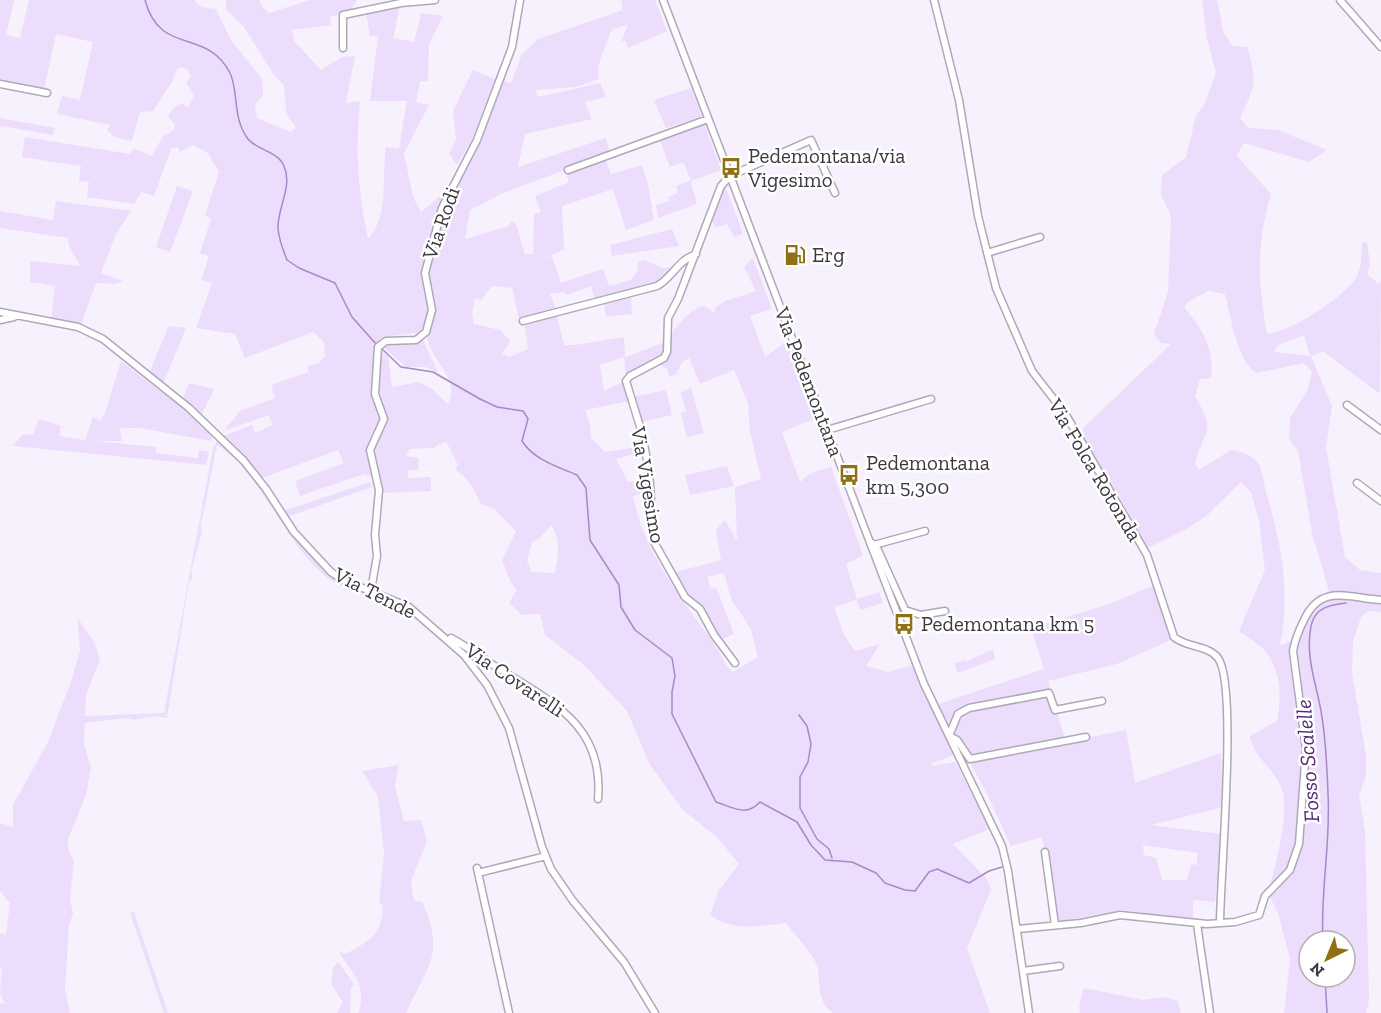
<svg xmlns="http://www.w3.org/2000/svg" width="1381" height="1013" viewBox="0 0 1381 1013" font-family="'Zilla Slab',serif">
<rect width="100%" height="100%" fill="#f7f1fd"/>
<path fill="#ecddfc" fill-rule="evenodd" d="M0,0H14L6,35L20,38L29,0H194L201,7L216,9L231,40L262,79L263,95L255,105L257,118L290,132L296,128L286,112L284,85L274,75L244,27L226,10V0H259L263,8L269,13L310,0H357L349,12L330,17L331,25L292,30L294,41L321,70L342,57L355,56L346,103L360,101C355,152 358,189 368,239C390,215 381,178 386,147L399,149L407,101H370L378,36H370L366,12L400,5L393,38L414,42L421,13L443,16L429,44L428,81H420L416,102L429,105L404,153L413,197L421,212L450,188L477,140L499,80L511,83L522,54L538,39L623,10L621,0H655L667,31L628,48L625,40L621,42L628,25L612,29C607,45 595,63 599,79L576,87L535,90L538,97L600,83L606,97L585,102L592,119L525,134L518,167L606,138L610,153L501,194L470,210L465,239L509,226L511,221L516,224L525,254H533L534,214L541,212L535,196L569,182L566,173L605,159L611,174L642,165L648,184L654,220L626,230L613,189L562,206L564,249L543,259L552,256L561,283L603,269L609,286L631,280L637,272L638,262L643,260L663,268L673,267L658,283L595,300L591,286L567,295L564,292L550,294L556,310L519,320L512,288L492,286L481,300L475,298L472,314L474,324L500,330L510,341L502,354L509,357L528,349L524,322L557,316L564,345H575L624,337L625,357L666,342L661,357L629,375H626L624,357L600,365L604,391L624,381L630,401L585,410L590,424L591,438L605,452L642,446L643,451L616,459L628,482L648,478V492L633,496C644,553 680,596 712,641C720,652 723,663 733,672L758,657L751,629L731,599L724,573L707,577L711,589L716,587L734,634L720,640L673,573L721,560L716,530L725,520L737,541L735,487L761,479L750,431L748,403L734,370L700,384L689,358L682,362L676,375L669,376L667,369L659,364C671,355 666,347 672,334C678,323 692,308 704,306L715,313V308L725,301L756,291L744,267L753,258L772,309L750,316L765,357L787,341L814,419L782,432L800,482L811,473L831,467L863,555L846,564L857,599L879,592L883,603L861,610L856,600L834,607L844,635L855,651L880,644L866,666L888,672L917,664L924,684L921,688L954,755L933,763L931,766L955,762L990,829L953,844L987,879L991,890L967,948L990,1013H833C813,999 823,975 815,961C807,947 795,935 786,923C760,926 732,932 710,915L719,890L739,864L718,838L683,810L650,765L627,711L583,664L545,635L540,614L522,615L509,603L517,590C508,581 507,571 502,560L516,531L494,509L481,504C473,489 470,478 455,470L458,465L446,441L433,448L410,449L406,456L419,458L418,470H408V478L431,477V491L382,493L381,480L364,474L300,496L295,481L344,463L338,450L262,478L223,436L252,425L255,433L273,425L268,415L227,430L226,428L240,411L275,398L271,385L308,372V366L318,364L325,356L324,342L313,332L245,358L235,334L196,328L212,283L201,280L209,256L200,253L211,219L205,215L219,172L208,153L193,145L180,152L177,147L171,149L154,196L141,192L134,204L87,197L89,182L79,181L81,166L22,157L25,137L130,154L134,148L152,156L163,136L174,130L175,124L168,117C171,110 174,106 182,103L188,107L194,96L186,83L191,76L187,69L180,67C174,72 175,79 170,85C164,93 159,102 153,111L140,112L132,141L114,137L107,130L110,125L57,114L62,96L80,100L93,42L56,34L44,90L0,81ZM421,332L427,334C428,360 462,378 448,404L432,389L419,382L392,387L388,357L382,352L379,353L380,407L374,402L372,395L375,346L384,337ZM551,525C561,540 558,555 555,573L532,572L527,561L532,542L541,537Z
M1202,0H1217L1223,31L1232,46L1247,47C1258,80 1255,87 1240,118L1248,128L1278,130L1327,150L1309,162L1244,143L1237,156L1271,194C1256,245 1258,282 1267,334C1289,333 1347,296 1357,276C1362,265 1361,254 1362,243L1367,242L1370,264L1367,274L1379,284L1381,280L1380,394L1323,351L1311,356L1332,406L1326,447L1345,557L1360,570L1381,573V612L1369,611L1361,617L1353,642L1352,673L1366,755V776L1359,795L1365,831L1369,1000L1366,1013H1284L1290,959L1278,913L1268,893C1275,867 1291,811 1281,787C1272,765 1255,760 1250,736L1277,721C1282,698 1281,672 1266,652C1260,644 1247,637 1239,631L1265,570L1259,521L1251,492L1241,482L1205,517L1186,529L1146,549L1122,501L1079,432L1171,344L1161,343L1154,334L1168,292L1171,216L1161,195L1162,175L1186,157L1196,116L1205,103L1216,72L1207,39ZM1209,291L1225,294C1230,313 1238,365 1257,373L1303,363L1312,371L1308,389L1290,418L1289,439L1298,451L1312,533L1330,595L1310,607L1294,640L1280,645C1291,596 1281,540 1266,492C1264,484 1263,472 1259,465C1253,455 1242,452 1231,450L1199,470L1195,464C1203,430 1218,433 1195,397L1200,379L1211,378C1214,346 1203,331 1184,307L1189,301ZM1304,335L1310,356L1274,352L1278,345ZM1309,941H1345V977H1309Z
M473,70L495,79L472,139L457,165L449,154L456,139L453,111Z
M691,88L702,116L666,128L654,100Z
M0,118L55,128L53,135L1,126L0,129Z
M704,123L721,170L691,181L697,204L658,218L656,205L670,201L668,197L678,193L676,186L691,180L683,162L670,167L659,138Z
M725,185L743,234L734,237L727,224L715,228L712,219Z
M177,186L193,191L170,252L156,247Z
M56,201L131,211L116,234L101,273L123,281L116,284L96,283L81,325L51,321L55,286L30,282V261L80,266C77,255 68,251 68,238L0,228V211L53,220Z
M672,229L679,246L612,256L610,245Z
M631,294L632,314L606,317L604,302Z
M169,326L186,328L163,384L149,373Z
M423,340L438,372L425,367H406L382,346C396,340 411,347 423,340Z
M121,361L192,415L213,436L211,441L140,428H120L122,441H96L156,447V453L198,458L199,450L209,452L206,465L13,446L22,435L33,434L39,419L61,426L59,436L85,440L93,417L100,421L105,413Z
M189,383L214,389L201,416L183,399Z
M691,387L704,433L687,437L681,413L686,412L681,392Z
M666,390L672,415L640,422L632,397Z
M218,439L258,481L304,547L329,574L364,592C298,589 271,477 217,445L201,525L202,531L191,572L193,578L189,582L167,718L154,716L133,720L126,718L85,723L84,745L91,767L86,795L68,839V849L74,861L70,899L73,913L69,926L65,988L70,1013H0V1003L5,1004L0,993L2,968L0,967V933L6,935L10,903L0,891V823L13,827V805L48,742L72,679L80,650L77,617L94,642L100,659L86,695L85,716L164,713L213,448Z
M727,466L734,486L690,495L685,475Z
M370,482L372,487L287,517L283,511Z
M1155,585L1173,639L1117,664L1048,681L1066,742L1126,730L1135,783L1221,753L1223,807L1151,825L1222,834L1215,902L1193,900V920L1123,910L1057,922L1042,837L1011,846L987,794L938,704L1044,669L1031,628L1109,604ZM1143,845L1197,853V865L1191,864L1187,880H1162L1156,858L1144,855Z
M993,649L995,659L958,673L954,663L965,660L966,662Z
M399,765L395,786L404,821L421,820L427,841L411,881L414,901L422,902C446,954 427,967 406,1013H358C368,986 353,974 339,952L346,954C370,940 382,936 383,906L379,903L384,853L378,797L362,771Z
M134,912L168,1013H164L130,913Z
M338,962L354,984L351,989L350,1013H337L343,1002L331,984L333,968Z
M1084,988L1143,1000L1163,997L1178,1001L1181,1013H1080L1079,1007Z"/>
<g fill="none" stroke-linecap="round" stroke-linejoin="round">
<path stroke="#a889c6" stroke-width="1.5" d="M145,0C160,57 207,27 230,73C239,92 232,118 248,139C258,151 278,151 284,166C293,187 277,208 278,229C279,239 283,250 287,260L299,268L335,283L352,317L376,344
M382,349L401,367L433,372L480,399L497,407L523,411L528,419L522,441C534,460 558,467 577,475L586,488L590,540L619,585L621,607L635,630L672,658L675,676L672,692V714L716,802C735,808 746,817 760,802L797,822L811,845L825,860L852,862L876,873L885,883L905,890L915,891L929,872L937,869L969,883L989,871L1002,867
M799,715L807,726L811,744L808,762L800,777V808L817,839L829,849L832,858
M1323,941C1320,892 1331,843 1328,794C1327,767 1326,738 1321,711C1316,682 1305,657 1311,626C1315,607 1330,605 1346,603
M1325,977L1327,1013"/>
<defs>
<path id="minor" d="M663,0L924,684L1002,846L1008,871L1029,1013
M934,0L959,100L978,216L996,288L1032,371L1066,415L1147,555L1174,637C1187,648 1208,645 1218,658C1238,684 1220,879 1220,923
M1340,0L1381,47
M343,48V15L401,3L435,0
M0,84L47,93
M568,170L708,119
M987,253L1040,237
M0,312L78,327L103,339L189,408L244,461L266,489L294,532L331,572L343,580L409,607L464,655L487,685L509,728L542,847L551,869L573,901L624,962L655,1013
M0,320L14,317
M523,321L657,286C672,278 678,260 696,254
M1347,405L1381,430
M827,430L931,399
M1357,483L1381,501
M872,543L878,550L905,610L921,615L945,611
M874,545L925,531
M371,590L377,556L375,535L379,490L370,450L384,419L375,394L378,347L386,341L416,340L426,332L432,310L425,273L442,208L477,140L512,47L520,0
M451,638C470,648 487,662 506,673C558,705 604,729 598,799
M735,663L714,635L700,609L685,597L654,542L649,471L642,433L626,381L630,376L664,358L667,352L668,318L678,299L721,186L730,176L811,140L835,193
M1086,737L970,759L957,740L949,736L958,714L969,708L1049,693L1055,710L1102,701
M1045,852L1055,925
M477,868L509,1013
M478,873L546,856
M1197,924L1210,1013
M1018,929L1081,923L1120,915L1207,924L1235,922L1259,915L1265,896L1290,870L1299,844L1306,749L1293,651C1295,639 1299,630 1304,620C1321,583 1348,598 1381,600
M1023,971L1060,966"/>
</defs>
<use href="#minor" stroke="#b0a7b9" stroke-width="9"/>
<use href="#minor" stroke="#fff" stroke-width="6"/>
</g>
<defs>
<symbol id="bus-bare" viewBox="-9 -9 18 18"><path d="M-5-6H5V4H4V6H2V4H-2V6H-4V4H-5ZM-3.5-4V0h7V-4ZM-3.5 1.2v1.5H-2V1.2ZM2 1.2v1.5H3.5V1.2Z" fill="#8f7014" stroke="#fff" stroke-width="2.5" paint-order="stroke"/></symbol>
<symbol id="fuel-bare" viewBox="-9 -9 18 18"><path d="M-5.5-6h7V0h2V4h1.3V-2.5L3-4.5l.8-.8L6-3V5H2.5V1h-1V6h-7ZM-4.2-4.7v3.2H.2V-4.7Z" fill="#8f7014" stroke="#fff" stroke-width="2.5" paint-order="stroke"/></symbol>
</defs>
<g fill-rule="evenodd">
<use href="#bus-bare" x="716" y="153" width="30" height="30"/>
<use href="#fuel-bare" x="780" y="240" width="30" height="30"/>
<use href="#bus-bare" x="834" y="460" width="30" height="30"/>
<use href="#bus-bare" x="889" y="609" width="30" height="30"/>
</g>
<g text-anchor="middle" stroke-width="5" stroke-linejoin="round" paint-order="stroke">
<g font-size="21" fill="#3d3941" stroke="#fff" text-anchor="start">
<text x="748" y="163">Pedemontana/via<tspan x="748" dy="24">Vigesimo</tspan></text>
<text x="812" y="262">Erg</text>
<text x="866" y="470">Pedemontana<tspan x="866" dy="24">km 5,300</tspan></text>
<text x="921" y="631">Pedemontana km 5</text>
</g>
<g font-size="21" fill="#3d3941" stroke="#fff">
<text transform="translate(441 223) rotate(-71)" y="7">Via Rodi</text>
<text transform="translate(809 382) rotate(69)" y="7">Via Pedemontana</text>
<text transform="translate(1095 470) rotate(59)" y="7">Via Folca Rotonda</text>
<text transform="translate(648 485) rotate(80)" y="7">Via Vigesimo</text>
<text transform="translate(375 593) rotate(27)" y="7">Via Tende</text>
<text transform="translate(515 680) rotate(34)" y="7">Via Covarelli</text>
</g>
<g font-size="22" font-style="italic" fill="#542b74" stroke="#fff">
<text transform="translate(1307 761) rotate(-94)" y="8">Fosso Scalelle</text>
</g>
</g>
<g transform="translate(1327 959) rotate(223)"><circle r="28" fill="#ffffff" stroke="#b1b0b3" stroke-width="1.5"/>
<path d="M0-4.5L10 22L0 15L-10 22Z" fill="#8f7014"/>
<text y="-9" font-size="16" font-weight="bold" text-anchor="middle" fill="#3d3941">N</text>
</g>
</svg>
